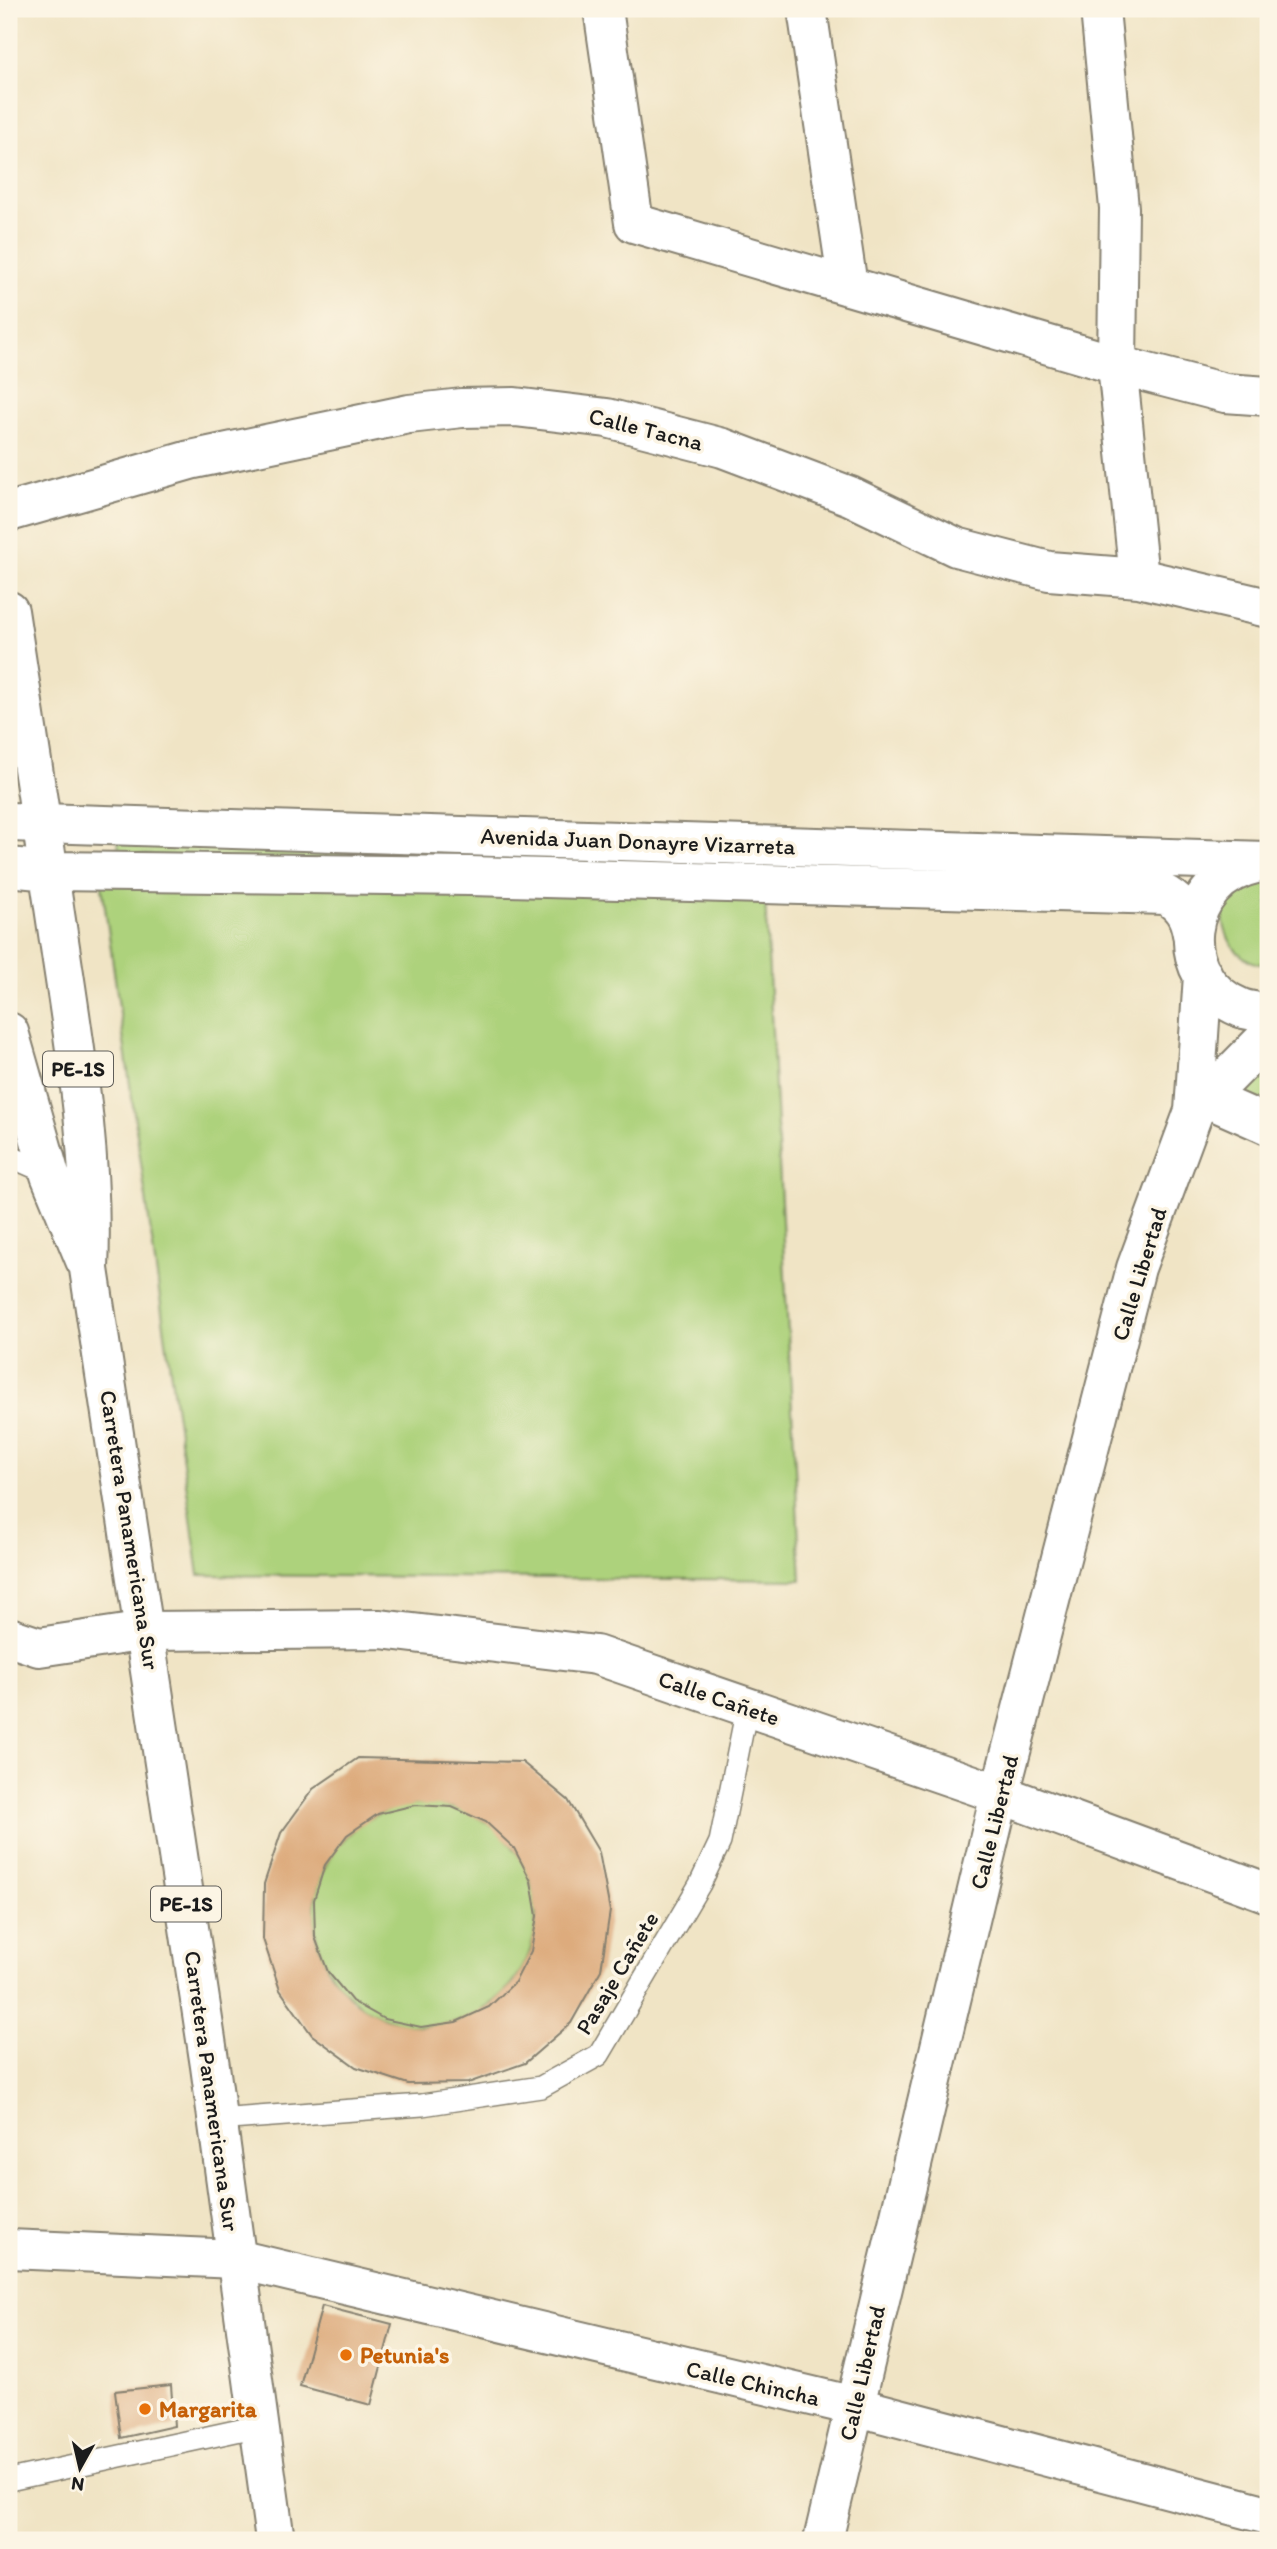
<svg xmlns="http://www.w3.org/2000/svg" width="1277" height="2549" viewBox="0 0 1277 2549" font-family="Itim,sans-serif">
<rect width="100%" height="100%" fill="#fcf5e5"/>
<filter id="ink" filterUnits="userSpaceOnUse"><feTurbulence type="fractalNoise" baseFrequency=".0143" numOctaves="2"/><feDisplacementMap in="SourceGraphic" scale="14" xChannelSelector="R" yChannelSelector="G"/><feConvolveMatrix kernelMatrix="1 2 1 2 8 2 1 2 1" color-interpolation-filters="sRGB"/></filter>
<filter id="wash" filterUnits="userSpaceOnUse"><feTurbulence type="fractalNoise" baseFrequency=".00686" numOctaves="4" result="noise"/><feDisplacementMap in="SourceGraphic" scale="28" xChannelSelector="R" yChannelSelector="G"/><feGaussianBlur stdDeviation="1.57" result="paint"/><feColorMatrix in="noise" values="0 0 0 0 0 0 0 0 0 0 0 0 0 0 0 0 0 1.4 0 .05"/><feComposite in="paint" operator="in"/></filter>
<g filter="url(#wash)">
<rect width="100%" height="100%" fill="#f0e4c5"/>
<path fill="#add27b" stroke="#64774c" stroke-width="2" d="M119,834L446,844V866L118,854Z
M1268,865V965C1232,963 1219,929 1224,898Z
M101,879L765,898L801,1580L199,1575Z
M1268,1060V1107L1238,1095Z
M314 1915a111 111 0 1 1 222 0a111 111 0 1 1-222 0Z"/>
<g id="blocks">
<path fill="#ddab7d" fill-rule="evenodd" d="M358,1758L522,1762L568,1800L599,1852L610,1911L601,1970L571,2023L525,2063L468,2083L408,2084L356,2067L312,2035L280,1990L263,1939L264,1884L281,1833L313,1789ZM415,1805L452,1807L486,1822L514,1848L531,1881L537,1916L531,1951L515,1982L489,2007L456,2022L421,2027L384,2019L352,2001L328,1972L315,1937L314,1900L325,1865L347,1835L378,1814Z
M322,2306L392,2324L371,2405L300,2386Z
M171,2385L174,2426L121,2438L115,2391Z"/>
</g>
</g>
<g filter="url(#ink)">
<use href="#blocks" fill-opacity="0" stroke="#868070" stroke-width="2"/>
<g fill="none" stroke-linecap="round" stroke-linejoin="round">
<defs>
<path id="service" d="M9,1156L52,1175
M217,2120L422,2105L541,2087L599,2055L700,1884L720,1842L747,1708
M9,2480L259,2426"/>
<path id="minor" d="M603,9L634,223L1117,365L1225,393L1268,396
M807,9L848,286
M1100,9L1119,208L1117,365L1139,578
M9,512L190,460L409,414L462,408L515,407L607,418L723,448L850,496L956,547L1049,571L1139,578L1268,608
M9,822L1266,861
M1256,864C1181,880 1169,978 1241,1008C1249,1011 1260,1012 1268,1013
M9,867L49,871L470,876L1166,895C1182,905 1189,915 1192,934
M1207,1098L1268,1125
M1194,1111L1268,1036
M9,1637L39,1647L146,1631L380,1629L596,1655L1000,1794L1268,1893
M9,2249L236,2259L854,2406L1268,2515
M823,2540L1000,1794L1136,1268L1194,1111L1203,975"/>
<path id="trunk" d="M9,611C27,723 43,835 60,947C76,1054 94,1160 89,1269L210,2066L275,2540
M9,1032L50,1175L85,1260"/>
</defs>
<use href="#service" stroke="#868070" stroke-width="24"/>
<use href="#minor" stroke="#868070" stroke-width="42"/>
<use href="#trunk" stroke="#868070" stroke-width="42"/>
<use href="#service" stroke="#fff" stroke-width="21"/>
<use href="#minor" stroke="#fff" stroke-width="38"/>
<use href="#trunk" stroke="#fff" stroke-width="38"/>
</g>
</g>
<g fill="#e8710a" stroke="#fcf5e5" stroke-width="2.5">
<circle cx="346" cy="2355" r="7"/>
<circle cx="145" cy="2409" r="7"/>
</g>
<g text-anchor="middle" stroke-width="7" stroke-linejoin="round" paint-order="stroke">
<g fill="#fcf5e5" stroke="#5f5d58" stroke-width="2">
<rect x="43" y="1051.5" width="70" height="35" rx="5"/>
<rect x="151" y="1886.5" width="70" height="35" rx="5"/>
</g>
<g font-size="21" font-weight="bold" fill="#1c1c1c">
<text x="78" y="1076">PE-1S</text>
<text x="186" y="1911">PE-1S</text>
</g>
<g font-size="23" fill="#1c1c1c" stroke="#fcf5e5">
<text transform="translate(646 429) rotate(14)" y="8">Calle Tacna</text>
<text transform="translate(638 841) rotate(2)" y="8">Avenida Juan Donayre Vizarreta</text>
<text transform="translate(1139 1274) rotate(-73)" y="8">Calle Libertad</text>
<text transform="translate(130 1530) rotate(81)" y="8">Carretera Panamericana Sur</text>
<text transform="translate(719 1698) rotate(19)" y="8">Calle Cañete</text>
<text transform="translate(994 1822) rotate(-76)" y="8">Calle Libertad</text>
<text transform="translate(617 1973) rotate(-59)" y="8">Pasaje Cañete</text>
<text transform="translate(212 2091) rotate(82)" y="8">Carretera Panamericana Sur</text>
<text transform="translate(862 2373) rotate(-77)" y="8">Calle Libertad</text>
<text transform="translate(753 2383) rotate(13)" y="8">Calle Chincha</text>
</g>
<g font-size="23" font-weight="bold" fill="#c56008" stroke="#fcf5e5" text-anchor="start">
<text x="360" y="2363">Petunia's</text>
<text x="159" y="2417">Margarita</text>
</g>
</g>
<rect width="1277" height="2549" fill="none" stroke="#fcf5e5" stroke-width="35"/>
<g transform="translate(80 2468) rotate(188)" stroke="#fcf5e5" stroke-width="5" paint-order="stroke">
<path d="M0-5L12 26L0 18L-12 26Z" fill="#1c1c1c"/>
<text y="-10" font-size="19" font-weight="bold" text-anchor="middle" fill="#1c1c1c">N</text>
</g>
</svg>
